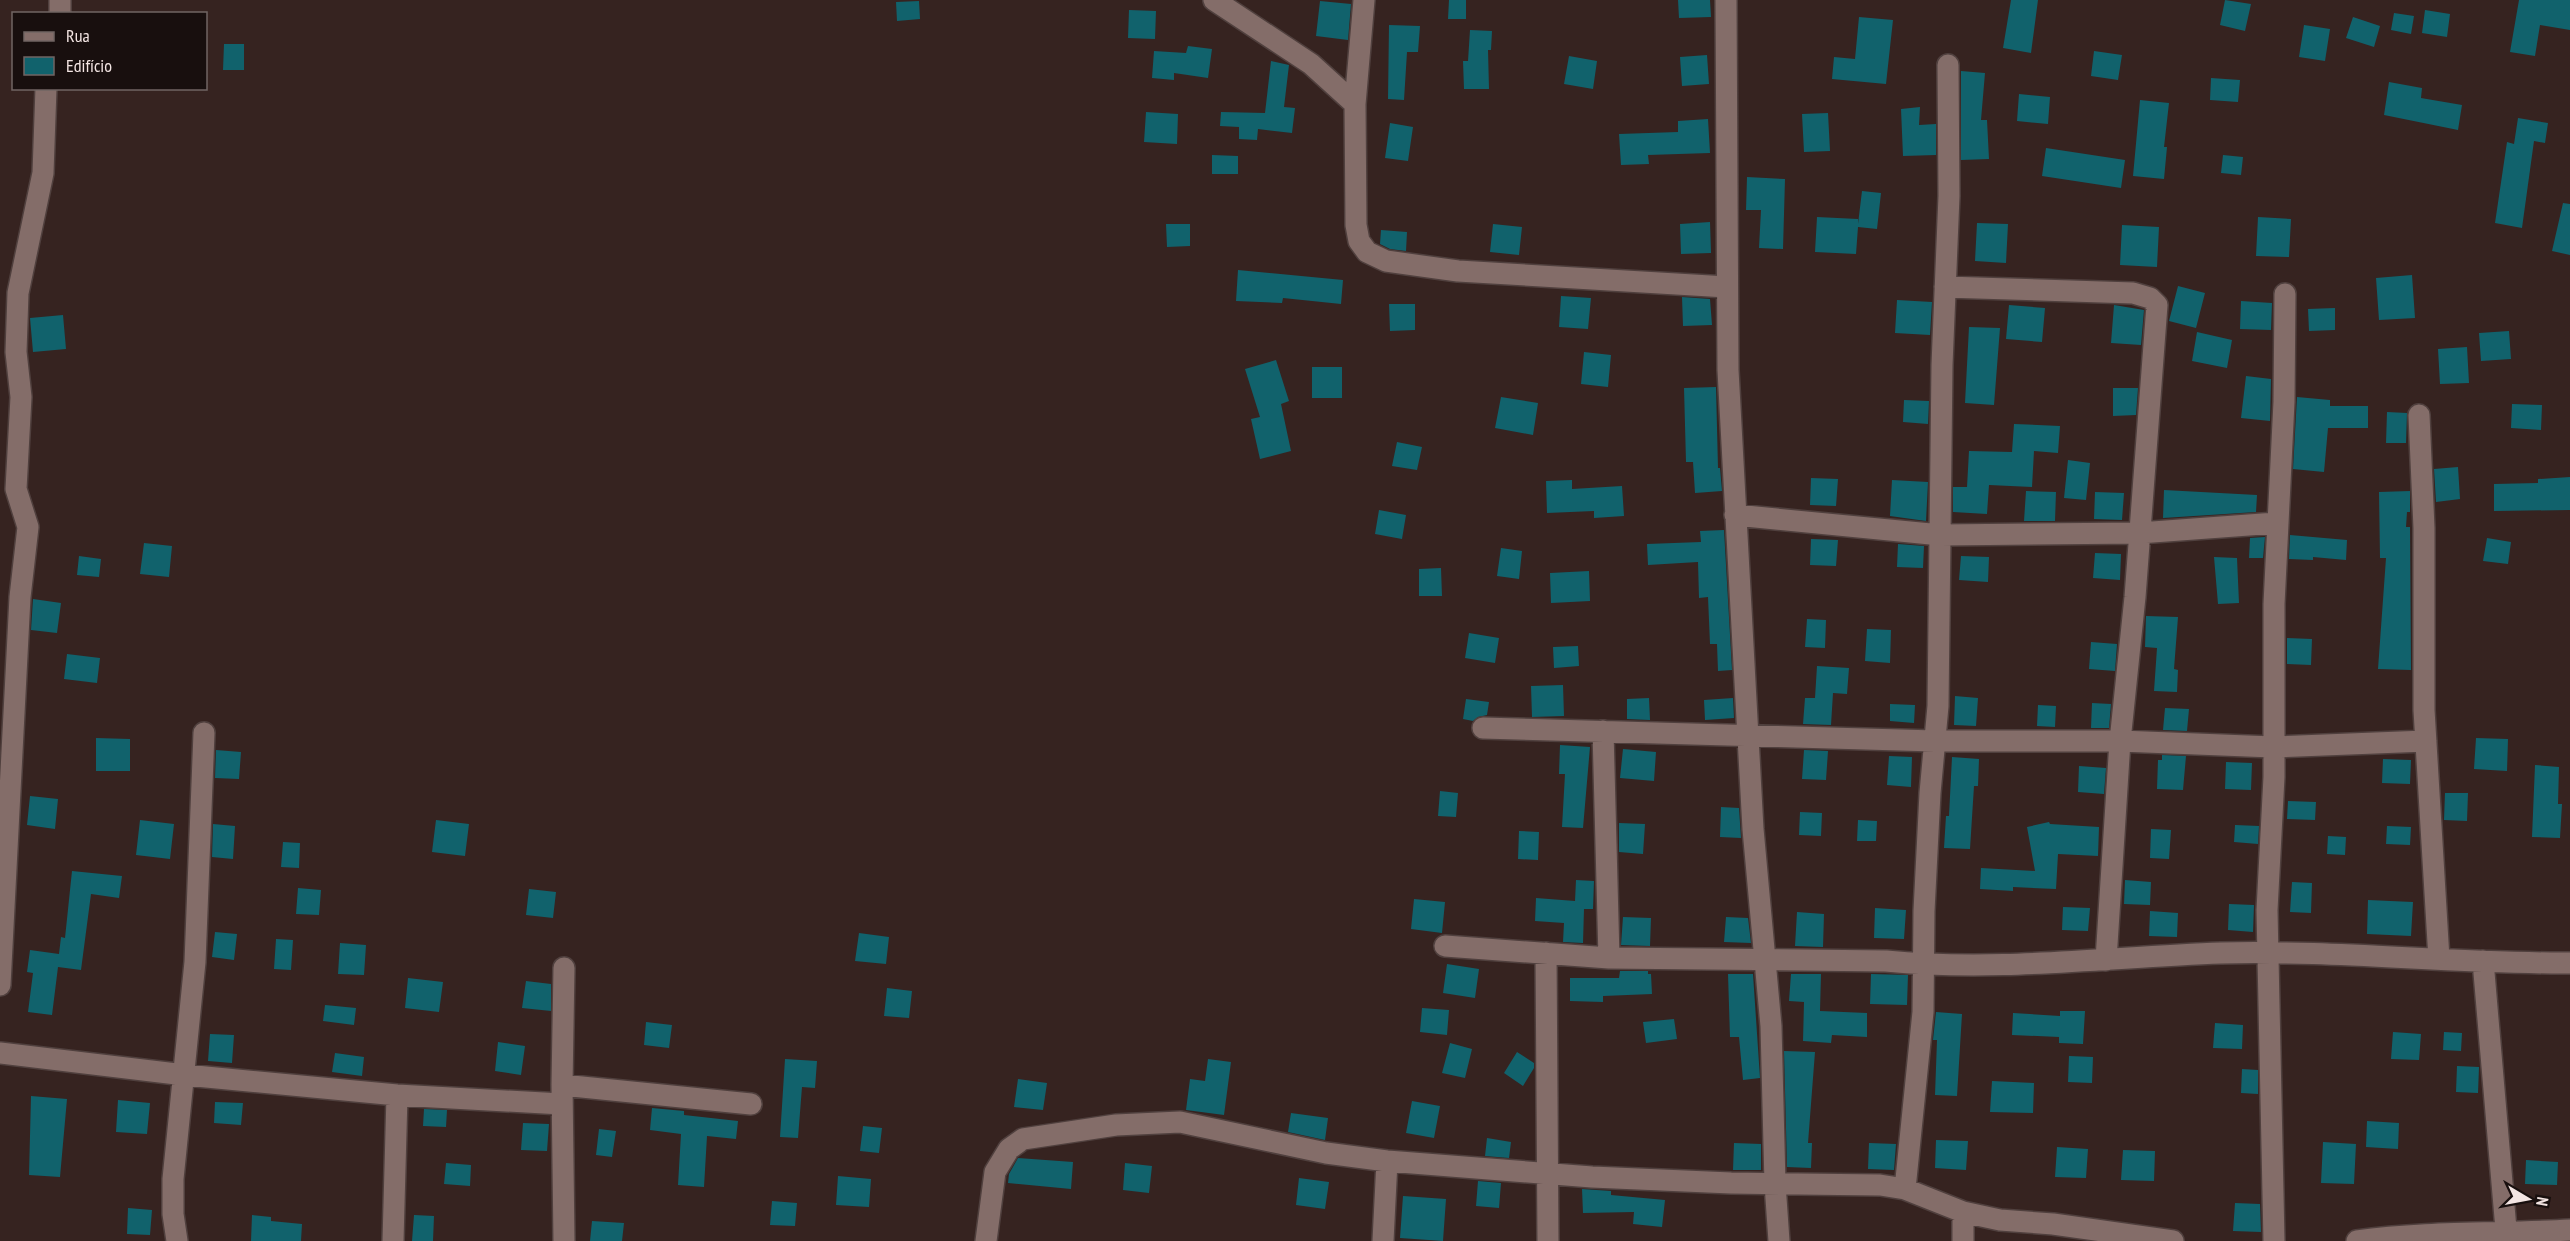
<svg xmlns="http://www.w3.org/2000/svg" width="2570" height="1241" viewBox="0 0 2570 1241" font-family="'PT Sans Narrow',sans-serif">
<rect width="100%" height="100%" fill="#362320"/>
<path fill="#11626c" d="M1449,0H1466V19H1448Z
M1678,0H1710L1711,17L1679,18Z
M2011,0H2038L2031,53L2003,48Z
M2225,0L2251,4L2245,31L2220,25Z
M2519,0H2570V30L2540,25L2535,56L2510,52Z
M919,1L920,19L897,21L896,2Z
M1320,1L1351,4L1348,40L1316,36Z
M1129,10L1156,11L1155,39L1128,38Z
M2425,10L2450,14L2447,37L2422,33Z
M2394,13L2414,16L2411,34L2391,30Z
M1859,17L1893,20L1886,84L1832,79L1834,57L1855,59Z
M2353,17L2380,26L2374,47L2346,38Z
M1389,25L1420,26L1418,52H1407L1404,100L1388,99Z
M2304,25L2330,29L2325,61L2299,57Z
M1470,30L1492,31L1491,50H1488L1489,89H1464L1463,61H1468Z
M224,44H244V70H223Z
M1188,46L1212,49L1208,78L1174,73V80L1152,78L1154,51L1186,53Z
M2094,51L2122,55L2118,80L2091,76Z
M1707,55L1709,84L1682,86L1680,57Z
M1569,56L1597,61L1593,89L1564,84Z
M1271,61L1289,65L1284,107L1295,108L1292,133L1258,129L1257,140L1239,139V127L1220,126L1221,112L1265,113Z
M1961,71L1985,73L1981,120H1987L1989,159L1961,160Z
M2211,78L2240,80L2238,102L2210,100Z
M2389,82L2422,88L2421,98L2462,105L2458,130L2384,115Z
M2019,94L2050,97L2048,124L2017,121Z
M2140,100L2169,103L2164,147H2167L2164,179L2133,176Z
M1920,107L1919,125L1936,124V155L1903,156L1901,109Z
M1146,112L1178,114L1177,144L1144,142Z
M1828,113L1830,151L1804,152L1802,114Z
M2518,118L2548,123L2545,143L2534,141L2522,228L2495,223L2507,142L2514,144Z
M1708,119L1710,153L1648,155L1649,164L1621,165L1619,134L1678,132V121Z
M1390,123L1413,127L1408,161L1385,158Z
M2046,148L2125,160L2121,188L2042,176Z
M1212,155L1238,156V174H1212Z
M2223,155L2243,157L2241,175L2221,173Z
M1747,177L1785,179L1783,249L1759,248L1761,210H1746Z
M1862,191L1881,193L1877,229L1858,227L1856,254L1815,252L1817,217L1858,219V224Z
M2563,203L2570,204V255L2552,251Z
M2258,217L2291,219L2289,257L2256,256Z
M1710,222L1711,253L1681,254L1680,224Z
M1977,223L2008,224L2006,263L1975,261Z
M1166,224H1190V246L1167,247Z
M1493,224L1522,227L1519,255L1490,252Z
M2122,225L2159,227L2157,267L2120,265Z
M1381,230L1407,232L1406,251L1390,249L1380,244Z
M1238,270L1343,280L1341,304L1283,298L1282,303L1236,301Z
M2412,275L2415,318L2379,320L2376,278Z
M2178,286L2205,293L2196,328L2169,321Z
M1561,296L1591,298L1588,329L1559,327Z
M1682,297L1710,299L1712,325L1683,326Z
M1897,300L1932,302L1930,335L1895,333Z
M2241,301L2272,303L2271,330L2240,329Z
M1389,304H1415V330L1390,331Z
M2009,305L2045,308L2042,342L2006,339Z
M2114,305L2144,310L2141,345L2111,343Z
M2335,308V330L2309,331L2308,309Z
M63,315L66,349L33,352L30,318Z
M1969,327L2000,328L1994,405L1965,403Z
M2509,331L2511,359L2481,361L2479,333Z
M2197,332L2232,340L2227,368L2192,361Z
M2467,347L2469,383L2440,384L2438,349Z
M1584,352L1611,355L1608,387L1581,384Z
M1276,360L1289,401L1281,404L1291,451L1260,459L1251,419L1260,417L1245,369Z
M1312,367H1342V398H1312Z
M2246,376L2271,379L2270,421L2241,418Z
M1716,387L1718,468H1720L1722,491L1695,493L1693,462H1686L1684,388Z
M2113,388H2138L2136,415L2113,416Z
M1501,397L1538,403L1533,435L1495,428Z
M2297,397L2330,400V406H2368V428H2328L2324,472L2293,469Z
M1904,400L1929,401L1928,424L1903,422Z
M2512,404L2542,405L2541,430L2511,428Z
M2387,412L2407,413L2406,443H2386Z
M2014,424L2060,426L2058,453L2034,451L2032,487L1989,485L1987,514L1953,512V487H1967L1969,451L2012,452Z
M1397,442L1422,447L1417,470L1392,466Z
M2068,460L2090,463L2086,500L2064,498Z
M2458,467L2460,499L2436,502L2434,469Z
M2570,477V510L2494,511V484L2538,483V479Z
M1811,478L1838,479L1836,506L1810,505Z
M1572,480V489L1622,486L1624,516L1594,518V511L1547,513L1546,481Z
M1892,480L1928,482L1926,521L1890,516Z
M2164,490L2257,495L2256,512L2163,518Z
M2026,491L2056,492L2055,521H2024Z
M2410,491V512H2407L2406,527H2410L2411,670L2378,669L2386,558H2380L2379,492Z
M2095,492L2124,493L2122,520L2094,519Z
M1379,510L1406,515L1402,539L1375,534Z
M1724,530L1732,670L1718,671L1717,644H1710L1708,597L1699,598L1698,562L1648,565L1647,544L1701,542L1700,531Z
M2290,535L2347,540L2346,560L2313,557V560L2289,559Z
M2265,537L2263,558H2249L2250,538Z
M2487,538L2511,542L2508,564L2483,561Z
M1811,539L1838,540L1836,566L1810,565Z
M144,543L172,546L169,577L140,574Z
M1898,544L1924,546L1923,568L1897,567Z
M1501,548L1522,551L1519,579L1497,576Z
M2095,553L2121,554L2120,580L2093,578Z
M79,556L101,559L99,577L77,575Z
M1961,556L1989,557L1988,582L1959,580Z
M2214,557L2237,558L2239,603L2218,604Z
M1441,568L1442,596H1419V569Z
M1589,571L1590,601L1551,603L1550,573Z
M33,599L61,603L57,633L31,630Z
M2146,616L2178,617L2174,669L2178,670L2177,692L2154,691L2157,648L2145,647Z
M1807,619L1826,620L1825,648L1805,647Z
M1867,629L1891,630L1890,663L1865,661Z
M1469,633L1499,638L1495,663L1465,658Z
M2287,638L2312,639L2311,665L2287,664Z
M2091,642L2117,644L2115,671L2089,669Z
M1578,646L1579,666L1554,668L1553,647Z
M67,654L100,658L97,683L64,679Z
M1817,666L1849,668L1847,694L1833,693L1831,725L1803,724L1805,698H1815Z
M1563,685L1564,716L1532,717L1531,686Z
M1955,696L1978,698L1976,726L1954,725Z
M1649,698L1650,720L1627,719V699Z
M1733,698L1734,718L1705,720L1704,700Z
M1466,699L1489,702L1487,715L1478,717L1473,721L1463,719Z
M2092,703L2111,704L2109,728H2091Z
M1890,704L1915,705L1914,723L1890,721Z
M2038,705L2056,706L2055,727L2037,726Z
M2165,708L2189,709L2187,731L2163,730Z
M96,738L130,739V771H96Z
M2476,738L2508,739L2507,771L2474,769Z
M1560,745L1590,747L1583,828L1562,827L1565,774H1559Z
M1623,749L1656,752L1654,781L1620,778Z
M216,750L241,752L239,779L215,778Z
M1804,750L1828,751L1826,780L1802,779Z
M2162,755L2186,756L2183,790L2157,789L2158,760H2162Z
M1889,756L1912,757L1911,787L1887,785Z
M1952,757L1979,759L1978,786H1974L1970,849L1944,848L1946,816H1949Z
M2383,759L2411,760L2410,784L2382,783Z
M2226,762L2252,763L2251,790L2225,789Z
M2535,765L2559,767L2558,804H2562L2560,838L2532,837Z
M2079,766L2106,768L2104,794L2078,792Z
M1440,791L1458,793L1456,817L1438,816Z
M2445,793H2468L2467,821L2444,820Z
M30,796L58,799L55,829L27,825Z
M2288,801L2316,802L2315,820L2287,819Z
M1721,807L1739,808L1741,838L1720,837Z
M1800,812L1822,813L1821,836L1799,835Z
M140,820L174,824L170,859L136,855Z
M436,820L469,824L465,856L432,852Z
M1858,820L1877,821L1876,841H1857Z
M2049,822L2050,824L2099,827L2098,856L2058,854L2056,889L2013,887V891L1980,889L1981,868L2035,871L2027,827Z
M1619,823L1645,824L1643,854L1619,852Z
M213,824L235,826L233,859L212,857Z
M2235,825L2259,826L2258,844L2234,842Z
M2387,826L2411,827L2410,845L2386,844Z
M2151,829L2171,830L2169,859L2150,858Z
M1519,831L1539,832L1538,860L1518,859Z
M2328,836L2346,837L2345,855L2327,854Z
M283,842L300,843L299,868L281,867Z
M72,871L122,876L119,898L91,894L81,970L58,967L52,1015L28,1012L33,973L27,972L30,950L59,954L61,937L65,938Z
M1576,880L1594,881L1593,909H1584L1583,943L1563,942L1564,923L1535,921L1536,898L1575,901Z
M2125,880L2151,882L2150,905L2124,904Z
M2292,882L2312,883L2311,913L2290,912Z
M298,888L321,890L319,915L296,914Z
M529,889L556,892L553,918L526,915Z
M1414,899L1445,902L1442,933L1411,929Z
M2368,900L2413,902L2411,936L2367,934Z
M2229,904L2254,905L2253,932L2228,930Z
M2063,907L2090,908L2088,931L2062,930Z
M1875,908L1906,910L1904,939L1874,938Z
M2150,911L2178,913L2177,937L2149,936Z
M1797,912L1824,914L1823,947L1795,946Z
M1623,917L1651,918L1650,946L1621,945Z
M1726,917L1748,918L1751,943L1724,942Z
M215,932L237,934L234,960L212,957Z
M859,933L889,937L886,964L855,961Z
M276,939L293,940L291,970L274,969Z
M340,943L366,945L364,975L338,974Z
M1447,964L1479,969L1475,998L1443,993Z
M1620,971H1648V974H1651L1652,994L1603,996V1002L1570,1001V978H1619Z
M1728,974H1753L1760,1078L1743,1080L1739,1037H1730Z
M1791,974H1821L1820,1011L1867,1013V1037L1832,1035L1831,1043L1803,1041L1804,1002L1789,1001Z
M1871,974L1908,975L1907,1005L1870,1004Z
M408,978L443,982L439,1012L405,1008Z
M526,981L551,984V1011L522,1008Z
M887,988L912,991L909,1018L884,1016Z
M325,1005L356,1008L354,1025L323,1021Z
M1422,1008L1449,1010L1447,1035L1420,1032Z
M2060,1011H2085L2083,1044L2059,1043V1037L2012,1035L2013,1013L2060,1016Z
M1936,1012L1962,1014L1957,1096L1935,1095L1937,1040H1933Z
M1674,1019L1677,1039L1646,1043L1643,1022Z
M646,1022L672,1025L669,1048L644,1045Z
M2215,1023L2243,1025L2242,1049L2213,1048Z
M2393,1032L2421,1034L2419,1060L2391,1059Z
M2444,1032L2462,1033L2461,1051L2443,1050Z
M210,1034L234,1035L232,1063L208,1061Z
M498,1042L525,1046L521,1075L495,1071Z
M1450,1043L1472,1049L1465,1078L1442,1073Z
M1784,1051L1815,1052L1808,1143H1812L1811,1168L1787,1167Z
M1517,1052L1534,1063V1068L1523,1086L1504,1073Z
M335,1053L364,1057L362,1076L332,1072Z
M2069,1056L2093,1057L2092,1083L2068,1082Z
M785,1059L817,1061L815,1088L802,1087L798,1138L780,1137Z
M1208,1059L1231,1062L1224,1115L1186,1110L1190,1079L1205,1081Z
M2457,1066L2479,1067L2478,1093L2456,1092Z
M2242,1069L2258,1070V1094L2241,1093Z
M1018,1079L1047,1083L1043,1110L1014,1107Z
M1992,1081L2034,1083L2033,1113L1990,1112Z
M31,1096L67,1099L60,1177L29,1175Z
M118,1100L150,1103L147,1134L116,1132Z
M1412,1101L1440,1106L1434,1138L1406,1133Z
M215,1102L243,1103L241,1125L214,1123Z
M652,1108L684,1111V1115L738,1121L736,1139L707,1136L704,1187L678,1185L681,1134L650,1130Z
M424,1109L447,1110L446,1127L423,1126Z
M1291,1113L1328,1118L1325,1140L1288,1132Z
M2367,1121L2399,1123L2398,1149L2366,1147Z
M523,1123L549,1124L547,1151L521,1150Z
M863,1126L882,1128L879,1153L860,1151Z
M599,1129L616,1131L612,1157L596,1155Z
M1487,1138L1511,1142L1509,1158L1485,1156Z
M1936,1140L1968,1141L1966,1170L1935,1168Z
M2323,1142L2356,1144L2354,1184L2321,1183Z
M1734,1143L1761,1144V1170H1733Z
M1869,1143L1896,1144L1894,1170L1868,1169Z
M2057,1147L2088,1149L2086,1178L2055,1177Z
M2123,1150L2155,1151L2154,1181L2121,1180Z
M1018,1158L1073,1162L1071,1189L1008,1183L1009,1174Z
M2526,1160L2558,1162L2557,1185L2525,1184Z
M446,1163L471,1165L470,1186L444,1184Z
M1125,1163L1152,1166L1149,1193L1123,1190Z
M838,1176L871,1179L869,1207L836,1205Z
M1299,1178L1329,1182L1325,1209L1296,1205Z
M1478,1181L1501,1183L1499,1208L1476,1206Z
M1582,1189L1611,1191V1195L1665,1200L1662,1227L1633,1224L1634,1212L1583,1213Z
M1403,1196L1446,1199L1443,1241L1400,1238Z
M772,1201L797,1203L795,1226L770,1225Z
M2235,1203L2260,1204L2261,1232L2233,1231Z
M128,1208L152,1210L150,1235L127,1234Z
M252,1215L271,1217V1221L302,1224L301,1241H251Z
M414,1215L434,1216L433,1241H412Z
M592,1221L624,1223L622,1241H590Z"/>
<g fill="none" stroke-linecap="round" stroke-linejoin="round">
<defs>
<path id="street" d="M60,0V14
M1214,0L1311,64L1355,104
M1364,0L1355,104L1356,225L1359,241L1367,252L1386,261L1458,271L1727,287
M1726,0L1728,370L1753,829L1771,1026L1775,1184L1779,1241
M1945,287L2133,293L2150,298L2157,305L2135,597L2120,741L2106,960
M2419,415L2424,528V710L2439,959
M1735,515L1941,535L2139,533L2276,523
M1483,728L1935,741H2120L2273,747L2426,741
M1603,731L1609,958
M1445,946L1609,958L1886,961C1998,972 2109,957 2221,953C2337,950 2454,964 2570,963
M1546,953L1548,1241
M2483,961L2507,1241
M564,968L562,1085L564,1241
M0,985L20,597L28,527L16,489L21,397L16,352L18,293L43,173L46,88
M0,1053L185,1075L397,1095L562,1104
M562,1085L751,1104
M1905,1189L1923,1012L1924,911L1930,793L1938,706L1942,365L1949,196L1948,65
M177,1241L173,1214V1179L195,962L204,733
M393,1241L397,1095
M986,1241L995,1172L1009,1149L1023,1139L1116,1125L1180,1122L1326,1153L1387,1161L1592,1177L1731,1183L1880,1185L1905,1189L1963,1212L2000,1220L2053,1224L2173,1241
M1383,1241L1387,1161
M1963,1241V1212
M2274,1241L2267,910L2274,777V604L2284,402L2285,294
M2357,1241C2427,1231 2499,1234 2570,1230"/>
</defs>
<use href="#street" stroke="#50403e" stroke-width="24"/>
<use href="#street" stroke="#846d69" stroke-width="21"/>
</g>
<rect x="12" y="12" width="195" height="78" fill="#180f0e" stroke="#706563" stroke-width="1.5"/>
<rect x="24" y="32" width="30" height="9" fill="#846d69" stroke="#706563" stroke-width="1.5"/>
<text x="66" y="42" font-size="18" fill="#f3e5e3">Rua</text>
<rect x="24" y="57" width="30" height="18" fill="#11626c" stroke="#706563" stroke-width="1.5"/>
<text x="66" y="72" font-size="18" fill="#f3e5e3">Edifício</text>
<g transform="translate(2528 1199) rotate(100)" stroke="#180f0e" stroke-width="4.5" paint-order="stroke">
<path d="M0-4.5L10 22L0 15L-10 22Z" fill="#f3e5e3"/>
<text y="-9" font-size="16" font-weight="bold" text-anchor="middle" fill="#f3e5e3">N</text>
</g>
</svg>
